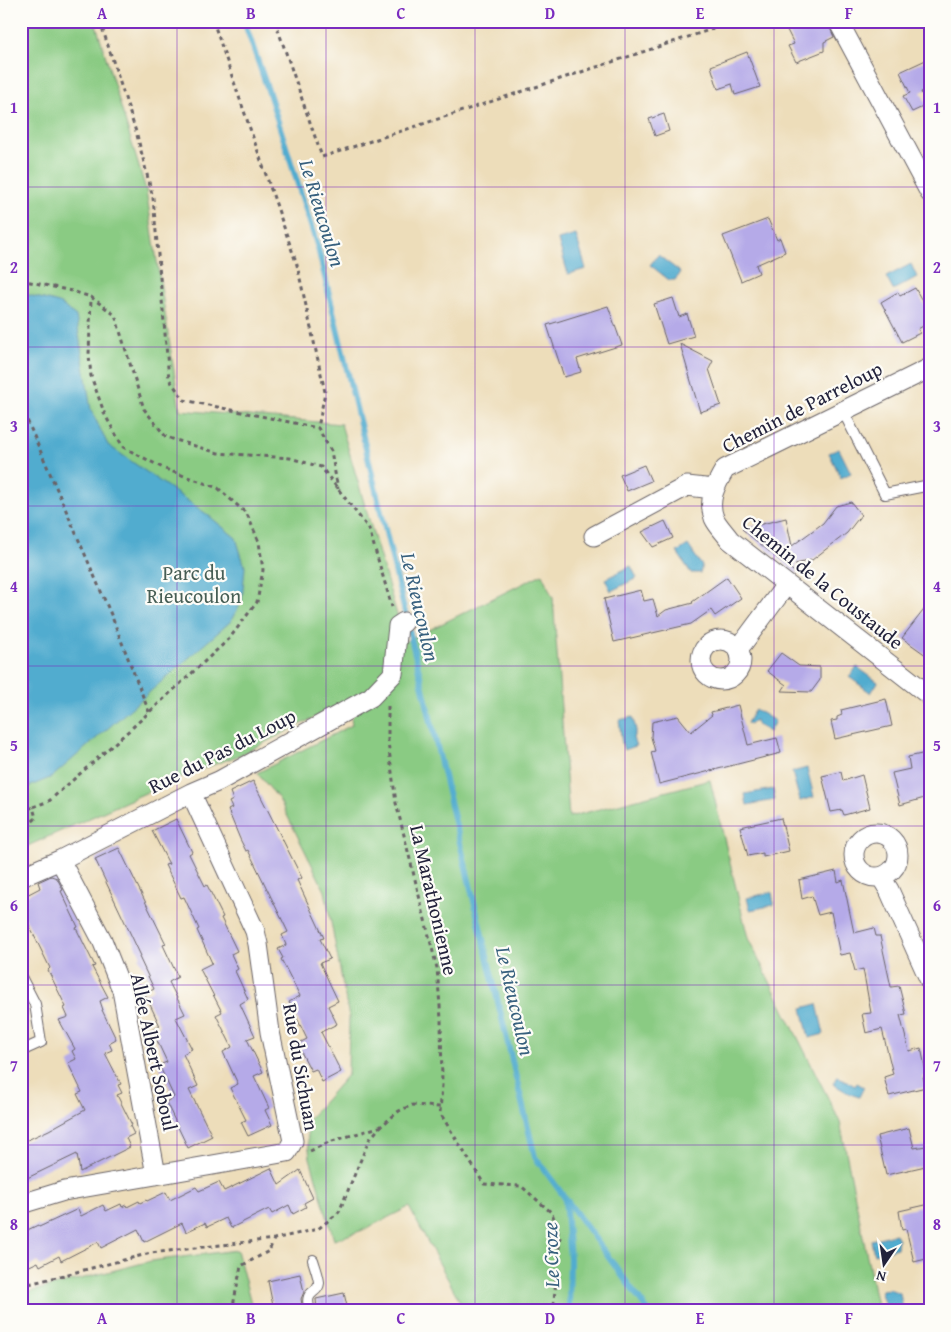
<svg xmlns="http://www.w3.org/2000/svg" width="951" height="1332" viewBox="0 0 951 1332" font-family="'Gentium Book Plus',serif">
<rect width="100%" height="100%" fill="#fdfcf7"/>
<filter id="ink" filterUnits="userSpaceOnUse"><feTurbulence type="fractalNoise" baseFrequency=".02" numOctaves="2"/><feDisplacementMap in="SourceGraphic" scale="10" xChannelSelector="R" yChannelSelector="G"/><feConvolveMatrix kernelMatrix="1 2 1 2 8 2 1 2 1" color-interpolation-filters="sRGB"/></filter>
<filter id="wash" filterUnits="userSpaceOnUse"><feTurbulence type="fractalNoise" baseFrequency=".0096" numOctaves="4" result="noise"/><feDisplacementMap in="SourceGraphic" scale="20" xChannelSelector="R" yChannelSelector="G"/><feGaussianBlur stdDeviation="1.12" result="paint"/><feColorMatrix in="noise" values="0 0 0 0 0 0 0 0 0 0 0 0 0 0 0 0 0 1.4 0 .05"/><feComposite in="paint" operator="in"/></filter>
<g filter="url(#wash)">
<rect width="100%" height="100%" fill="#edddba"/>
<path fill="#8acb83" stroke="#56765f" d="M21,21H95L146,190L180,410L341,424L405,642L542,574L553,598L569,817L710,780L748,938L840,1122L878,1311H465L409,1207L363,1230L334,1240L310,1158L306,1122L348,1074L349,1017L325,891L279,799L257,773L352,725L351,718L381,684L240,755L183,776L21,849Z
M237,1250L253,1311H21V1294L151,1261Z"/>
<path fill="#51accf" stroke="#3a6785" d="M576,235L586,269L568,274L558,240Z
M658,255L679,271L680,274L675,280H669L650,265Z
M911,264L917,277L893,290L886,277Z
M21,293L59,303L76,316L91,410L108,445L208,515L236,538L245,567L242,601L230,622L52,777L21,790Z
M839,449L851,473L841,478L829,453Z
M688,545L702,566L700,573H691L677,552Z
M631,566L637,578L611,591L605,579Z
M857,667L878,682L871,693L849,677Z
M755,709L775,721L769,732L757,725L756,720H754L750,725L747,723Z
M633,717L636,730L633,738L636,746L624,750C620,740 621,731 619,720Z
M807,768L814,797L800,801L792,772Z
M773,789L775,800L747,805L745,794Z
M772,892L774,905L750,910L747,898Z
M817,1004L824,1034L809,1038L802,1008Z
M837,1076L855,1086L857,1083L864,1087L859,1097L850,1094L833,1084Z
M895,1234L898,1239L897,1248L874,1254L871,1240Z
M889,1289L900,1293L903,1311H884L885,1305L881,1294L882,1290Z"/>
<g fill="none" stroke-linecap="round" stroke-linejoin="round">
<path stroke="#51accf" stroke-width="6" d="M244,21L270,96L318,248L535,1157L648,1311
M565,1199L570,1259L569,1311"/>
</g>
<g id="blocks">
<path fill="#b5aae8" d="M799,21H827L834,37L824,42V51L796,62L788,46L794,44L785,26Z
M747,52L760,87L735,95L732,84L718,89L711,66Z
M930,58V88L921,92L927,105L912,112L903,96L910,93L900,72Z
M664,114L669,131L655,136L649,119Z
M768,219L777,240L780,238L785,252L756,265L759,273L741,281L723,236Z
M915,288L930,315V322L918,329L920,333L902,342L881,302L898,292L900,296Z
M673,298L679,317L687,314L694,336L667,344L654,304Z
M608,306L622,345L577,359L581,372L564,377L547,325Z
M680,344L713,361L709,369L721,405L700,412Z
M644,465L651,481L627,491L620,475Z
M851,502L861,515L847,533L812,560L796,564L798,575L742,529L786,518L792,546L823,523L836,506Z
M665,521L673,538L653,547L642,532Z
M727,577L741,598L715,616L711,610L691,624L614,642L604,599L641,590L644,601L653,599L658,616L666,610L693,603L692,602Z
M930,602V658L902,638Z
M781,653L799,666L820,667V680L811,692L782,691L786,685L767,671Z
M886,699L892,726L835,739L831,721L837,720V717L842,715L841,710Z
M738,705L748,745L777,738L781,753L659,784L651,752L655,751L651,737L652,722L678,716L691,732L712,715L711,712Z
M926,753L930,765V791L927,792L928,797L900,805L892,773L910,769L908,757Z
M841,772L843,781L862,775L870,808L844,815L842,810L831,812L822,776Z
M253,781L302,878L297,880L324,938L320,939L330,959L320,963L338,1001L328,1006L337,1024L321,1032L341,1072L322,1082L316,1069L311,1071L297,1044L307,1039L289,1002L300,996L281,959L283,958L278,949L286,945L282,935L288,932L248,850L246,851L240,839L228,810L232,808L229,802L233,800L230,792Z
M781,818L789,851L763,857V853L748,856L740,827Z
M176,819L192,852L189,854L205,886L207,885L223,917L221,918L237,951L231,954L238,969L235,971L248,999L240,1004L255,1036L247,1039L263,1072L254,1076L269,1108L265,1110L272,1125L248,1136L241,1122L246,1120L230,1088L238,1084L223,1052L232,1047L216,1015L222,1012L200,969L212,963L197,930L199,929L184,897L181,898L165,865L169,864L152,831Z
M119,848L166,944L163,945L178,977L169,982L185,1014L176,1018L192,1049L183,1054L198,1086L189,1090L212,1136L188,1148L166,1102L174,1097L159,1065L167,1062L152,1030L160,1026L145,994L154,989L139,957L141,956L95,859Z
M836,871L838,882L843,880L854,933L874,928L876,936H880L891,987L899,986L906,1014L900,1015L909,1051L921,1048L927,1076L923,1077L926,1087L889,1096L884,1077L893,1074L882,1029L866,1033L862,1014L871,1013L863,969L855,971L850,953L840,955L831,912L818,915L812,896L802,899L799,880Z
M51,876L57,878L63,890L61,891L78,927L76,928L95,966L92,967L108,997L100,1001L103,1010H102L116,1039L109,1043L112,1050L105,1053L121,1084L118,1085L122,1093L117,1095L132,1125L130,1126L134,1134L126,1138L130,1147L80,1172L77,1154L21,1181V1143L49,1130L85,1110L77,1094L82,1092L68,1063L76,1059L72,1051L75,1049L59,1020L68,1017L64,1008L66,1007L48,970L50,968L21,909V898L40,888L38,882Z
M909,1128L914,1148L926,1146L930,1165L886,1175L877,1136Z
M271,1168L279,1185L300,1170L313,1198L304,1203L306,1207L293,1214L289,1205L272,1214L269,1209L231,1228L226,1218L207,1227L205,1223L186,1232L182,1223L144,1242L138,1229L101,1248L98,1242L61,1261L59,1256L40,1266L38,1262L21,1270V1233L38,1225L39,1227L78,1209L81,1216L103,1205L106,1211L121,1204L122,1207L126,1205L127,1207L139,1201L140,1203L146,1200L147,1201L166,1192L170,1200L196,1187L199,1191L219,1182L224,1191Z
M930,1204V1258L914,1262L906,1229L902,1230L899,1211Z
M300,1274L304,1292L301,1299L303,1311H274L268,1281Z
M344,1293L348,1311H317L316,1299Z"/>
</g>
</g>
<g filter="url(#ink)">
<use href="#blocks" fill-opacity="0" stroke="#696367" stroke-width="1"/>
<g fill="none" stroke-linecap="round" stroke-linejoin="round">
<defs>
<path id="lane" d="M843,411L885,494L930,485
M21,977L35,1004L41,1042L21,1051
M310,1311C303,1289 318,1295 319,1283C319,1277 315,1267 313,1260"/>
<path id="street" d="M838,21L930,193
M930,368L725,469C716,484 707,500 714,518C717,525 725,533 730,540L930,696
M594,536L687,486L714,489
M701 660a20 20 0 1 1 40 0a20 20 0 1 1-40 0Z
M737,646L743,643L786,585
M854 855a22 22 0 1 1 44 0a22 22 0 1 1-44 0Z
M60,860L102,940L122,990L156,1175
M21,877L60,860L191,793L219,781L371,697L393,674L398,626L404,622
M881,877L889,890L930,981
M21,1204L64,1191L287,1152L293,1141L270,1032L258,944L255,931L191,793"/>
</defs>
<use href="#lane" stroke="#696367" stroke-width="12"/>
<use href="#street" stroke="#696367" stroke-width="21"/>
<path stroke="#696367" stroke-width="3" stroke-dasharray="4 4" stroke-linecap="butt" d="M100,21L137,135L153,198L169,379L184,400L318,428L331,451L338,489
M213,21L297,265L325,392L318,428
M275,21L322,157L731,23L730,21
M21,280L72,291L91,297L115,315L144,409L166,437L218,453L290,458L321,467L369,529L392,607
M21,406L112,617L149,712
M388,706V742L396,803L437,968L441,1019L442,1085L440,1113L484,1184L521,1186L552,1213L560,1237L553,1311
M21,812L33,807
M21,832L36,818L33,807L49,801L133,727L229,639L257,602L263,570L259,542L247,514L218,488L165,469L123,447L105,415L91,376L89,355L91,297
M310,1151L329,1142L379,1127
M21,1286L151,1253L274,1239L318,1229L339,1212L369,1140L380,1127L399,1111L412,1105L440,1107
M232,1311L241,1266L269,1251L274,1239"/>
<use href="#lane" stroke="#fff" stroke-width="10"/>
<use href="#street" stroke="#fff" stroke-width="19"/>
</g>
</g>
<path fill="none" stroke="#7b2cbf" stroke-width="1" stroke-opacity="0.55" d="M177,21V1311M326,21V1311M475,21V1311M625,21V1311M774,21V1311M21,187H930M21,347H930M21,506H930M21,666H930M21,826H930M21,985H930M21,1145H930"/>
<g text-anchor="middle" stroke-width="4.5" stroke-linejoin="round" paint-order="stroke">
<g font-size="20" fill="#22223b" stroke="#fdfcf7">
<text transform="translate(802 407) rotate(-27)" y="7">Chemin de Parreloup</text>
<text transform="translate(823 582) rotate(39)" y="7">Chemin de la Coustaude</text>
<text transform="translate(222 751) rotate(-27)" y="7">Rue du Pas du Loup</text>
<text transform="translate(434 900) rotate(77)" y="7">La Marathonienne</text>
<text transform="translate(154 1052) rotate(78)" y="7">Allée Albert Soboul</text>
<text transform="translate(301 1067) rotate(80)" y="7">Rue du Sichuan</text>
</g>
<g font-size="20" fill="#465d54" stroke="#fdfcf7">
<text x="194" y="580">Parc du<tspan x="194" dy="23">Rieucoulon</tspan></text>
</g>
<g font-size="21" font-style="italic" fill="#37607e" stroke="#fdfcf7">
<text transform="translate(322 213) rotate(73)" y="7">Le Rieucoulon</text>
<text transform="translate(420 607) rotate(77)" y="7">Le Rieucoulon</text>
<text transform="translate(515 1001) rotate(77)" y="7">Le Rieucoulon</text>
<text transform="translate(551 1255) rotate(-92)" y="7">Le Croze</text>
</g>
</g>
<rect width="951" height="1332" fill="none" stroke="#fdfcf7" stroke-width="55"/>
<g transform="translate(884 1264) rotate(193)" stroke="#fdfcf7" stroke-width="4" paint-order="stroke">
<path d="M0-4L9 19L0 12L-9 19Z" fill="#22223b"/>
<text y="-8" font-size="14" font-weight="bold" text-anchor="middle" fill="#22223b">N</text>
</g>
<rect x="28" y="28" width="896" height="1276" fill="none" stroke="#7b2cbf" stroke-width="2"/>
<g font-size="16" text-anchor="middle" font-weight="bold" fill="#7b2cbf">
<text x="102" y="19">A</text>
<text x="251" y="19">B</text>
<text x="401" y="19">C</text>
<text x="550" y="19">D</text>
<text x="700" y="19">E</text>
<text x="849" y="19">F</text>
<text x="14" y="113">1</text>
<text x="937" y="113">1</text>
<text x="14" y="273">2</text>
<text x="937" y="273">2</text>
<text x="14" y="432">3</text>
<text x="937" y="432">3</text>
<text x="14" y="592">4</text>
<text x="937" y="592">4</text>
<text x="14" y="751">5</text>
<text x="937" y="751">5</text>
<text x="14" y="911">6</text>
<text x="937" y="911">6</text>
<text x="14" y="1071">7</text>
<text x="937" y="1071">7</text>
<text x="14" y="1230">8</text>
<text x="937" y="1230">8</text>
<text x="102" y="1324">A</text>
<text x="251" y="1324">B</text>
<text x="401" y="1324">C</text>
<text x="550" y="1324">D</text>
<text x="700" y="1324">E</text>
<text x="849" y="1324">F</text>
</g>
</svg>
